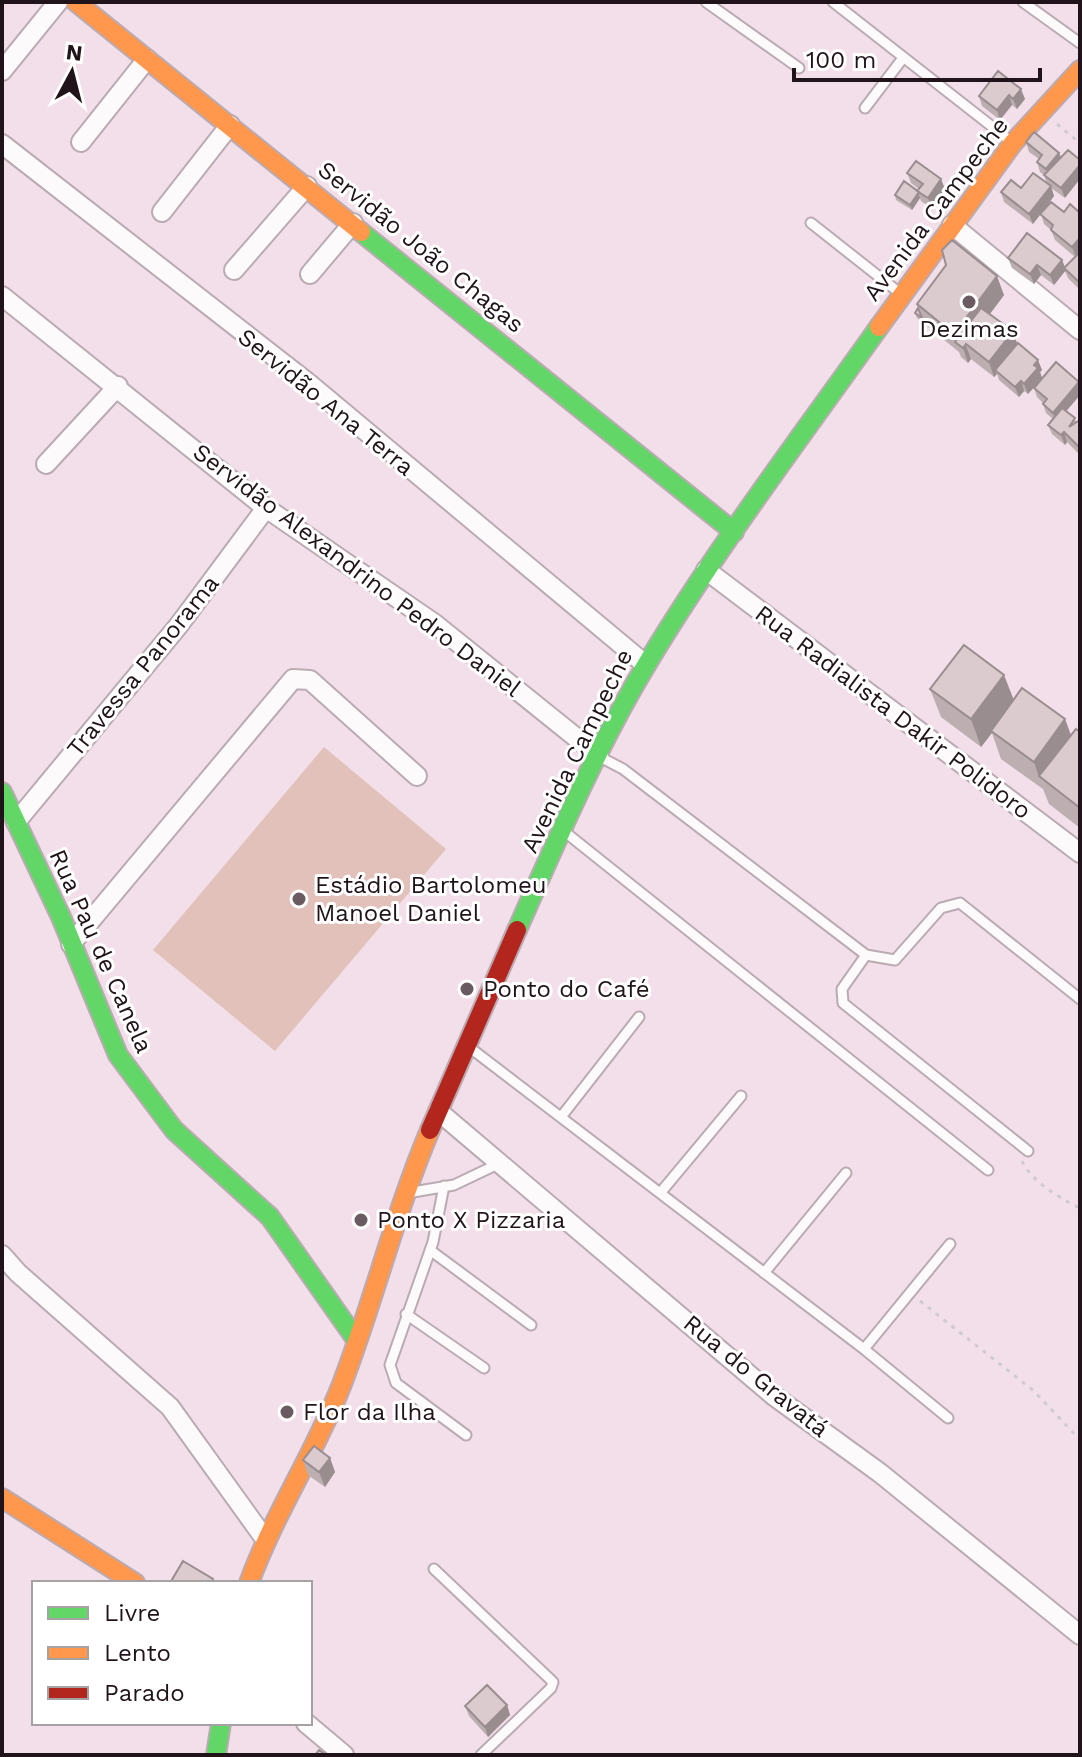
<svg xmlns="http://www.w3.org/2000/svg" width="1082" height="1757" viewBox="0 0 1082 1757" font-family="'Work Sans',sans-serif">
<rect width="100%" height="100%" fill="#f3dfe9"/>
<path fill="#e1c1ba" d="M324,747L446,849L275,1051L153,950Z"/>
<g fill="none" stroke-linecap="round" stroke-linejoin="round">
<path stroke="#d2cbef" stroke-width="5" d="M5,1272L45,1308"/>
<defs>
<path id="lane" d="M706,2L799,68
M833,2L1013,143
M1023,2L1080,43
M865,108L903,58
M811,223L901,294
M600,757L623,769L866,955L842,989L843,1003L1028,1151
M565,832L988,1170
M866,955L895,960L941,908L960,903L1080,999
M469,1047L864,1349L948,1418
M561,1117L639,1017
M444,1186L433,1242L390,1365L396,1383L466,1435
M661,1192L741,1096
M407,1193L454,1185L498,1164
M430,1250L531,1325
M764,1273L846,1173
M406,1314L484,1368
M864,1349L950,1244
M434,1569L553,1682L551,1688L481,1755"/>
<path id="street" d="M2,71L58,2
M81,142L147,59
M2,144L307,382L646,665
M162,212L230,125
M952,225L1080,330
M234,270L307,186
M310,274L353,223
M2,296L266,508L435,624L599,756
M46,464L118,386
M706,570L1080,853
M16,822L179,625L266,508
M71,944L293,679L310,680L417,776
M438,1111L774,1396L880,1473L1080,1635
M2,1255L18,1273L170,1407L265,1539
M306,1723L344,1755"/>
<path id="fast" d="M361,232L734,532
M2,792L61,917L118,1055L174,1130L270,1217L355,1338
M517,930C557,840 597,746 648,662C718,546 801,437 879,327
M216,1755L221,1723"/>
<path id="slow" d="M76,2L361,232
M879,327L1013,143L1080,70
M2,1498L135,1583
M249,1583C274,1514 315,1453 342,1384C374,1300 395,1213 430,1130"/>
<path id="jam" d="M430,1130L517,930"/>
</defs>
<use href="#lane" stroke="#baabb3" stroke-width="13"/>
<use href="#street" stroke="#baabb3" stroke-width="22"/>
<use href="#fast" stroke="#baabb3" stroke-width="22"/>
<use href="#slow" stroke="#baabb3" stroke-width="22"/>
<use href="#jam" stroke="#baabb3" stroke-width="22"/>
<path stroke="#d0cbce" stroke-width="3" stroke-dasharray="4 6" stroke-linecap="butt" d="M1057,124L1080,143
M1022,1161C1031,1181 1061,1199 1080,1208
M920,1301L1034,1391L1080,1440"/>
<use href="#lane" stroke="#fdfafc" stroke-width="9"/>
<use href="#street" stroke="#fdfafc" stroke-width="18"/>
<use href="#fast" stroke="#63d668" stroke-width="18"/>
<use href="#slow" stroke="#ff974d" stroke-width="18"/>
<use href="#jam" stroke="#b3261e" stroke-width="18"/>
</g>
<path fill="#bcaeb1" d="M998,71L1025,99L1017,109L1012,105L1000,120L982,106L979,96Z
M1026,142L1059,153L1061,158L1065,198L1051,188L1054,196L1042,213H1080V252L1079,253H1080V290L1068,278L1065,271L1054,285L1041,275L1034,284L1012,268L1008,258L1062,260L1065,268L1075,257L1055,240L1051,230L1044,224L1041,214L1033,224L1004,202L1001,192L1047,184L1044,175L1040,172L1037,162L1039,159L1029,152Z
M907,173L945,189L931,208L921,201L920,198L912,210L896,200L895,195L918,190L919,189L911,183Z
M1004,295L990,314L1013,331L1017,344L1042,370L1040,372L1042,378L1028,394L1024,391L1019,397L999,380L997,374L994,377L971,359L968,363L961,357L959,352L917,318L915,313L918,308L917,304Z
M1079,382L1080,395L1066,411L1077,422L1080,420V455L1067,442L1065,445L1052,434L1048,425L1053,419L1046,413L1043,404V403L1037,397L1034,388Z
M930,689L1014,700L1065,719L1071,735L1080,732V828L1049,804L1043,789L1001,759L992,733L981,747L941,717Z
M330,1458L335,1472L325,1487L308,1475L303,1460Z
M507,1705L510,1715L488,1737L469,1716L465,1706Z"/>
<path fill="#998d90" d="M1021,89L1025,99L1017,109L1013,99Z
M1009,95L1012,105L1000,120L997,110Z
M1059,153L1063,162L1049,179L1046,169Z
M1080,165V179L1065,198L1061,188Z
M941,179L945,189L931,208L928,198Z
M1051,186L1054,196L1033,224L1029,214Z
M918,193L920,198L912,210L910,205Z
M1080,238V252L1076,257L1072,247Z
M1062,260L1066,270L1054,285L1050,275Z
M1037,265L1041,275L1034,284L1030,274Z
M997,276L1004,295L966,346L971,359L968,363L963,348L957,343L954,334Z
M1013,331L1018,346L995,370L997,374L994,377L989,362Z
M1038,360L1042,370L1040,372L1042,378L1028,394L1024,384L1034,365Z
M1021,381L1024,391L1019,397L1015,387Z
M1079,382L1080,395L1057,422L1053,413Z
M1064,432L1067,442L1065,445L1061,435Z
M1004,675L1015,703L981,747L971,719Z
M1065,719L1075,747L1039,777L1034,762Z
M330,1458L335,1472L325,1487L319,1472Z
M507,1705L510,1715L488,1737L485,1727Z"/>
<path fill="#dbcace" stroke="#998d90" stroke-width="2" d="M998,71L1021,89L1013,99L1009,95L997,110L979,96Z
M1034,132L1059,153L1046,169L1037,162L1042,155L1026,142Z
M1068,150L1080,160V165L1061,188L1044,175Z
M916,161L941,179L928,198L917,191L923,184L907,173Z
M1033,173L1051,186L1029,214L1001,192L1011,180L1021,188Z
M904,181L919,192L910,205L895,195Z
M1051,202L1064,212L1070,204L1080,213V238L1072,247L1051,230L1053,225L1040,214Z
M1027,233L1062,260L1050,275L1037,265L1030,274L1008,258Z
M952,240L997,276L954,334L917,304L946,265L942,250Z
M1079,253H1080V283L1064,268Z
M918,308L922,318L915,313Z
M981,308L1013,331L989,362L966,344L963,348L955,342Z
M1018,343L1038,360L1034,365L1038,368L1024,384L1021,381L1015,387L995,370Z
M1056,362L1079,382L1053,413L1043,404L1047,399L1034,388Z
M1062,408L1075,418L1069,427L1080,420V448L1064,432L1061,435L1048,425Z
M964,645L1004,675L971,719L930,689Z
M1022,688L1065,719L1034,762L991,731Z
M1076,729L1080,732V808L1039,776Z
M314,1446L330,1458L319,1472L303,1460Z
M183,1561L213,1579L211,1583H170Z
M487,1685L507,1705L485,1727L465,1706Z
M319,1750L326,1755H315Z"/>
<g fill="#6a5b62" stroke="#fff" stroke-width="3">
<circle cx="969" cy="302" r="8"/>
<circle cx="299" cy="899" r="8"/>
<circle cx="467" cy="989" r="8"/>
<circle cx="361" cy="1220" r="8"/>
<circle cx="287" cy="1412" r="8"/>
</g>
<g text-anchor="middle" stroke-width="6" stroke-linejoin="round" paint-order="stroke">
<g font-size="24" fill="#20141a" stroke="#fff">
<text transform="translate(936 209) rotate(-53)" y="8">Avenida Campeche</text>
<text transform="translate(421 247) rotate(39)" y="8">Servidão João Chagas</text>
<text transform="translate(326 402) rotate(39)" y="8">Servidão Ana Terra</text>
<text transform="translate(357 570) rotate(37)" y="8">Servidão Alexandrino Pedro Daniel</text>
<text transform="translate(143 666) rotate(-51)" y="8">Travessa Panorama</text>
<text transform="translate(893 712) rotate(37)" y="8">Rua Radialista Dakir Polidoro</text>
<text transform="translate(577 751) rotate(-64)" y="8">Avenida Campeche</text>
<text transform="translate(101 951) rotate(66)" y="8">Rua Pau de Canela</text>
<text transform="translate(756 1376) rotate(39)" y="8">Rua do Gravatá</text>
</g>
<g font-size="24" fill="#20141a" stroke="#fff" text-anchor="start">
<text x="969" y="337" text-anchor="middle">Dezimas</text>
<text x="315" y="893">Estádio Bartolomeu<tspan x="315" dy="28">Manoel Daniel</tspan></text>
<text x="483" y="997">Ponto do Café</text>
<text x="377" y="1228">Ponto X Pizzaria</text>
<text x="303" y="1420">Flor da Ilha</text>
</g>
</g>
<rect width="1082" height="1757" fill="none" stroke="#20141a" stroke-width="8"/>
<rect x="32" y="1581" width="280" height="144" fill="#ffffff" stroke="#a6a1a3" stroke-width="2"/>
<rect x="48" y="1607" width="40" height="12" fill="#63d668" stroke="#a6a1a3" stroke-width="2"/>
<text x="104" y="1621" font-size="24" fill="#20141a">Livre</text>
<rect x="48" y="1647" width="40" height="12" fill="#ff974d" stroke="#a6a1a3" stroke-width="2"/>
<text x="104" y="1661" font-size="24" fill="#20141a">Lento</text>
<rect x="48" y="1687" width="40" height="12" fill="#b3261e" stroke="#a6a1a3" stroke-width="2"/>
<text x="104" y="1701" font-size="24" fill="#20141a">Parado</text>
<g transform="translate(72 72) rotate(7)" stroke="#ffffff" stroke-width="6" paint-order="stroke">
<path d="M0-6L14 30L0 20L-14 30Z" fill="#20141a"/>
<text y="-12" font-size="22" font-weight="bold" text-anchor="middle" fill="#20141a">N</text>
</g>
<path d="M794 68v12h246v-12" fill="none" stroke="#20141a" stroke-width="4"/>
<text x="806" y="68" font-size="24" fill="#20141a" stroke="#ffffff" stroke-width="6" paint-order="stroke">100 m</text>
</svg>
